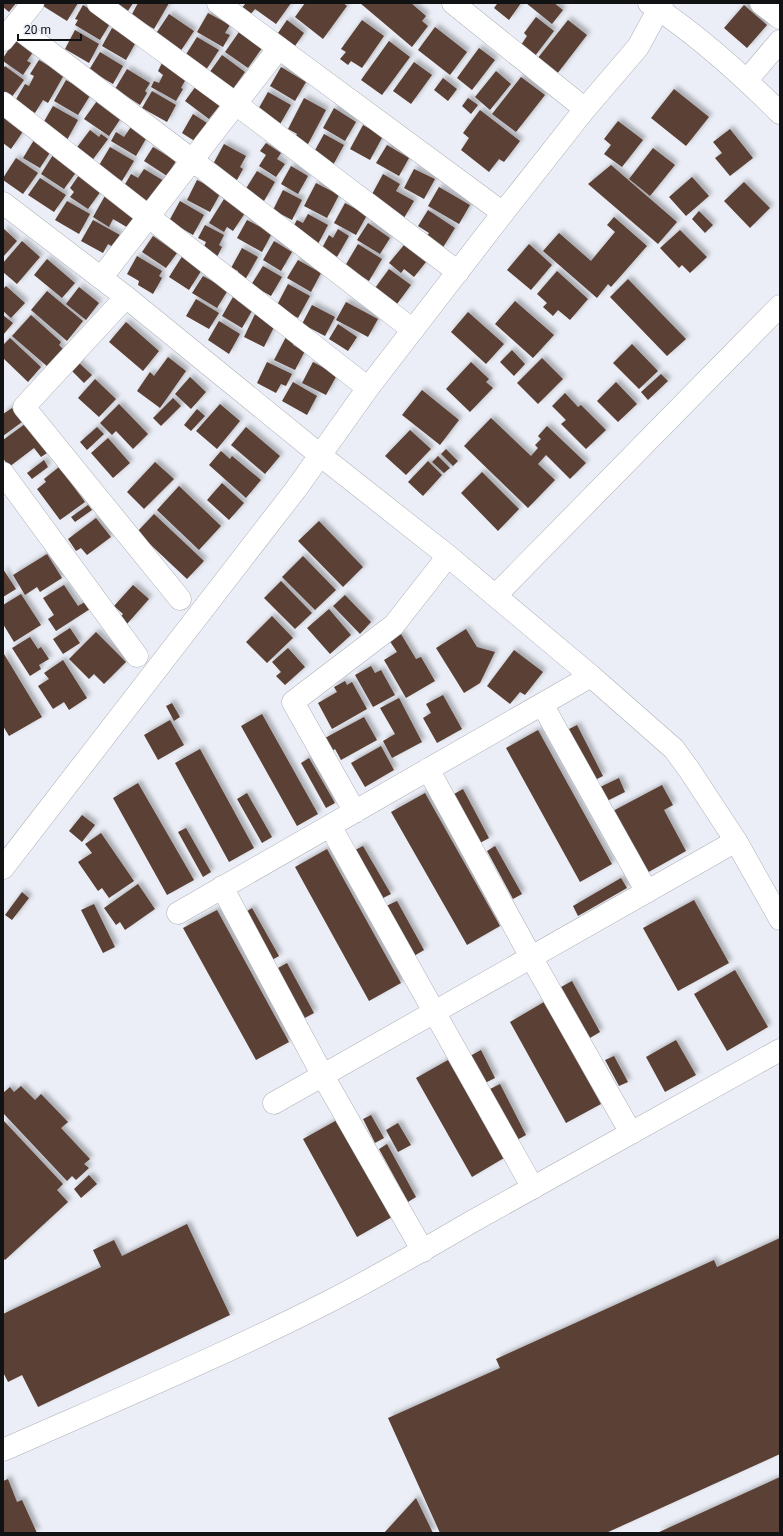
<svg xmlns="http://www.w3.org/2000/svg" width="783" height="1536" viewBox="0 0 783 1536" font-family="Roboto,sans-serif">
<defs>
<filter id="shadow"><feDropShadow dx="3.5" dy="-3.5" stdDeviation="2" flood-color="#0004"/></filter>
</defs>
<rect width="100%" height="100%" fill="#ebeef6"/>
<path fill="#5a3f34" filter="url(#shadow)" d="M3,3H16L9,12L3,7Z
M45,3H78L67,21L43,6Z
M115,3H133L128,11Z
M138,3H169L154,29L131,16Z
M246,3H291L276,24L255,9L250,15L241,9Z
M305,3H343L347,6L323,39L295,17Z
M360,3H411L426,16L422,21L428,26L412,47Z
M496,3H521L509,20L494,8L497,4Z
M526,3H554L563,10L552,24Z
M83,5L111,22L100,40L75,25L78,20L75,19Z
M744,5L767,25L747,48L724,28Z
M208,13L230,25L225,33L230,35L223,47L197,32Z
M169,14L194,31L180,52L155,35Z
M536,17L554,31L535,56L521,45L527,36L524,33Z
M287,20L304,33L295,46L278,33Z
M362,20L384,36L362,68L351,61L348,65L340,59L346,52L341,49Z
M568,20L587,35L557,74L537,59Z
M435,27L467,52L450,75L418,50Z
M112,28L136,42L126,60L102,46Z
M75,30L99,44L89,63L65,49Z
M239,32L262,48L248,68L225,52Z
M197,37L219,50L206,70L185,56Z
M15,40L33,52L27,61L31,63L23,75L3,61V58Z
M389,41L410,57L382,95L361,80Z
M479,48L495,60L472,90L457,78Z
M100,52L123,66L113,84L89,70Z
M222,55L245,72L233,89L209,73Z
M39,60L64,75L48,103L43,100L35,113L15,101L25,84L29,86L34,76L30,74Z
M414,62L432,75L411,104L393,91Z
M162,63L187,77L181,88L183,89L176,101L151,87L154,81L159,83L163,75L158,71Z
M5,66L24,80L11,98L3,93V69Z
M281,67L306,82L295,101L270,86Z
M127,69L150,83L145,91L147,93L140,105L115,89Z
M496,71L511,84L490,110L475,97Z
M521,77L545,95L516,132L492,114Z
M443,78L457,89L448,101L434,90Z
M66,80L91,94L78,115L54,101Z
M196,86L220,105L209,119L185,101Z
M674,89L709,117L686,146L651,118Z
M152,91L176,105L167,122L142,108Z
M268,92L291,105L279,126L256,113Z
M304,98L326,110L307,146L294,139L297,134L288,129Z
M468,98L478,105L471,114L462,106Z
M97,101L121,118L109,136L84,119Z
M53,106L78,120L67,140L42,125Z
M334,108L356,122L345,141L323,128Z
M480,110L520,141L504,162L499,159L489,172L461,150L469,138L463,133Z
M193,114L207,123L196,142L182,133Z
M3,116L24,130L11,149L3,143Z
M618,121L643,140L622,167L604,154L611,145L604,139Z
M363,125L383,136L370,160L350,149Z
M131,127L147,137L136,156L111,141L116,132L124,137Z
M730,129L753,158L730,176L715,158L722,153L713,142Z
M90,130L99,137L101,134L108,139L91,162L75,150Z
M324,134L344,145L332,167L314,152Z
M34,140L51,151L40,168L23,158Z
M266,143L281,153L277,159L285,164L276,177L259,166L266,155L260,151Z
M224,144L246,156L240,167L243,169L237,180L212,166Z
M387,145L409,158L399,176L376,163Z
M110,147L134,161L122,181L98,167Z
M153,147L176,161L167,176L144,161Z
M653,148L675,165L650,196L629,179Z
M53,155L77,171L64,189L41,174Z
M16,158L38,173L23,194L3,180V178Z
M611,165L677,222L658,244L588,184Z
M291,166L308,176L298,194L281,184Z
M144,169L164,181L150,203L124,186L131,174L138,178Z
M414,169L435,179L424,199L404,188Z
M257,171L275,182L264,201L245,190Z
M383,174L400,184L396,191L414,201L404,218L371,196Z
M79,175L101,191L88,209L70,197L74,192L70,188Z
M692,177L709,196L686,216L669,197Z
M40,178L66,195L54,212L28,195Z
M197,180L221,192L210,212L187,200Z
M744,182L770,208L750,228L724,201Z
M316,183L339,195L327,218L304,206Z
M439,187L470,205L459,224L428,206Z
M283,190L302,200L292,220L273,210Z
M106,194L138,216L130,229L113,219L109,227L93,217Z
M224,199L245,213L233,231L227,227L224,232L209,223Z
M67,201L90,214L79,234L55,220Z
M180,201L204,215L193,235L169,221Z
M345,203L367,215L356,235L334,223Z
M428,210L455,228L442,249L425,239L429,233L418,226Z
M699,211L713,225L705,233L692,219Z
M308,214L328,225L318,244L292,229L297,220L303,223Z
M614,217L647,246L611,287L608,284L597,298L543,251L559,233L591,261L615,232L607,225Z
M93,220L120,235L113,247L108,244L103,253L81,241Z
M247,220L272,233L262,252L237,238Z
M368,223L390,238L380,254L357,240Z
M205,225L224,235L219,245L222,247L217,257L203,249L206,242L198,238Z
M3,228L17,241L3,257Z
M338,229L349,236L337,257L322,248L329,235L333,238Z
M680,230L707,257L690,273L682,265L679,268L660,248Z
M153,236L177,253L166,268L142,252Z
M22,241L40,257L17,284L3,272V263Z
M274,241L292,252L281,271L263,260Z
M358,244L382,259L369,281L345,266Z
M529,244L552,265L531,290L507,270Z
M404,245L426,262L414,277L404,269L401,273L389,263Z
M242,248L258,257L245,280L237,275L238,271L231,268Z
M183,255L203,268L189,290L169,277Z
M137,256L162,271L159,276L162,278L153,294L138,285L139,281L127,274Z
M47,259L75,283L62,298L34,275Z
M298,260L321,273L311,292L287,278Z
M263,266L282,277L271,296L251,285Z
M389,269L411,285L397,304L375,288Z
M557,271L588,299L570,320L558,310L553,316L543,307L547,303L537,294Z
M203,276L228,290L217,308L192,293Z
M628,279L686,339L667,356L610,297Z
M288,284L310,296L298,318L276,307Z
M6,286L25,303L11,318L3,311V289Z
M79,287L99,303L86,320L66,304Z
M47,291L83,321L67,341L31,310Z
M233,297L253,309L242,328L222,316Z
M196,299L219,313L209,329L186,316Z
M515,301L554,335L533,358L495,324Z
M346,302L378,319L368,337L336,320Z
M312,305L335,317L325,336L302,324Z
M468,312L504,344L486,364L451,332Z
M255,314L275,325L264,347L244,337Z
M3,315L13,323L3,335Z
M31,315L61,342L59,345L63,349L48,367L12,336Z
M219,321L240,334L229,354L208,340Z
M126,322L159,351L143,371L109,342Z
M338,324L357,337L348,351L329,339Z
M286,337L295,341L293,345L305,351L295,370L274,360Z
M10,338L41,367L28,382L3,358V345Z
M632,344L658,371L639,389L613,363Z
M512,350L525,364L514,376L500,362Z
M168,357L186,371L160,408L137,391L150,372L154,376Z
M542,358L563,379L538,404L517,383Z
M77,361L92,375L84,383L70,369Z
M267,362L292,374L286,386L281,384L276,393L257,383Z
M313,362L337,375L326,395L302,383Z
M471,362L489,379L486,382L493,388L470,412L446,389Z
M661,374L668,381L648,400L641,392Z
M190,377L206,392L191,409L175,394Z
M95,379L116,399L99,417L78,398Z
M293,382L317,396L307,415L282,401Z
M616,382L637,404L618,422L597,401Z
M422,390L459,420L440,445L402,415Z
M565,393L578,407L581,405L606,430L586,449L561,424L566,420L552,406Z
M173,398L181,406L161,426L153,418Z
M119,404L148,434L133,449L116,431L112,435L100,423Z
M220,404L240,421L217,449L196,431Z
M12,408L22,422L3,436V414Z
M197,409L205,416L191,431L184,425Z
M491,418L531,456L538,448L535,445L541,439L538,436L547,426L586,463L570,479L546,455L538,464L555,480L528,508L464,446Z
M25,424L47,453L41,457L34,448L9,467L3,458V440Z
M97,427L104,434L87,450L80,442Z
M246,427L280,456L265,474L231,445Z
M410,430L431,449L406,475L385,456Z
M108,438L130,463L113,478L91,453Z
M446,449L458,461L453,466L441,454Z
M221,451L230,459L232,456L261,480L246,498L209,465Z
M438,456L450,468L444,473L432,462Z
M44,460L48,467L32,479L27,473Z
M428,461L442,475L423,496L408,482Z
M155,462L174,479L144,509L127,492Z
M59,467L85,502L60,520L37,489L46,482L44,479Z
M482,472L519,509L498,531L461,493Z
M222,483L244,503L229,520L207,500Z
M179,486L221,526L199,550L157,510Z
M88,505L92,510L75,522L71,517Z
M154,514L204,561L187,579L137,532Z
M96,518L111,537L87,555L81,548L76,551L68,539Z
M319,521L363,567L343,587L298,541Z
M47,554L62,578L40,592L37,587L25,595L13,575Z
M303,556L336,590L315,610L282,577Z
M3,569L16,589L3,597Z
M281,581L312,613L295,629L264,598Z
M64,585L78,606L85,602L90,609L56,631L48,619L54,615L43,598Z
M133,585L149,599L127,624L120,617L123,614L114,606Z
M21,594L41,625L14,642L3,624V605Z
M345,595L371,622L360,634L333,606Z
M329,609L351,635L330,654L307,628Z
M272,616L293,638L267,663L246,642Z
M70,628L80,643L63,654L53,639Z
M466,629L477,647L495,652L480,683L464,693L436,648Z
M96,632L126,662L104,684L94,674L89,679L69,659Z
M401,634L416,659L421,657L435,681L406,698L384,660L397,652L389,640Z
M30,637L38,649L41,647L49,659L39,665L41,669L30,676L12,648Z
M288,648L305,667L285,685L276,676L281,672L272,662Z
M514,650L543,672L525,695L520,692L510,704L487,686Z
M4,654L42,717L9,736L3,726V655Z
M63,660L87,698L69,710L64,702L53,709L38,686L49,679L44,673Z
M371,666L375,673L381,670L395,695L373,707L355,675Z
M345,681L347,685L352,682L367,709L332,729L318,703L337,692L334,687Z
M443,695L462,729L437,743L423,718L431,713L426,704Z
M399,698L422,742L392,758L383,741L395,734L380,708Z
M172,703L180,717L174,721L166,706Z
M262,714L318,814L297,826L241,726Z
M364,717L377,740L341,760L335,749L332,751L325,738Z
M170,720L184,745L158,760L144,735Z
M577,725L603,776L593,781L567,730Z
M538,730L612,864L580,882L506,748Z
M381,746L394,770L365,787L351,763Z
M200,749L254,848L229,862L175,763Z
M309,758L335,803L326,808L301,763Z
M619,778L625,792L605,802L598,788Z
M138,783L194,880L167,895L113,798Z
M662,785L673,805L664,810L686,851L645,874L611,812Z
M463,789L489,838L480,843L454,794Z
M247,793L272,837L262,843L237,799Z
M425,793L500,926L467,945L391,812Z
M82,815L95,825L82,842L69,831Z
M186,828L211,872L203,877L178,832Z
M101,833L134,881L109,898L102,888L98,891L78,862L92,853L85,844Z
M363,846L391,894L381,899L353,851Z
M495,846L522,894L513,899L487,851Z
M327,849L401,983L369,1001L295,867Z
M621,878L627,888L578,916L573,906Z
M138,884L155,909L125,930L120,922L116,925L104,908Z
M22,892L29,898L12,920L5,915Z
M694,900L729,963L678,991L643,928Z
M397,901L424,950L414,956L386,906Z
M94,904L115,947L103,953L81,910Z
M252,908L279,956L270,961L244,913Z
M217,910L289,1042L256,1060L183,928Z
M287,963L314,1013L303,1019L276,969Z
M735,970L768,1027L727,1051L694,994Z
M572,981L600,1032L590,1038L561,987Z
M544,1002L601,1104L566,1123L510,1022Z
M676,1040L696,1075L665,1092L646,1057Z
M481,1050L495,1078L485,1083L470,1056Z
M614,1056L628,1082L619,1086L605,1060Z
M448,1060L504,1158L472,1177L416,1078Z
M500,1084L526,1135L517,1140L490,1089Z
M21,1086L35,1100L41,1094L68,1122L61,1128L90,1159L84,1164L89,1168L76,1180L72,1176L67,1181L3,1113V1093L10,1087L14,1092Z
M371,1115L384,1138L375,1143L363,1119Z
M3,1120L63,1184L57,1190L68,1202L5,1260L3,1258Z
M337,1120L392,1217L357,1237L303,1139Z
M398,1123L411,1145L398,1152L386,1130Z
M387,1144L416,1197L408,1202L379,1149Z
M89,1175L97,1184L81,1198L74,1189Z
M187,1224L230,1315L38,1407L22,1375L8,1382L3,1372V1314L101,1267L93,1250L114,1240L122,1256Z
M780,1238V1454L606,1533H440L388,1418L500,1368L496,1359L714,1260L717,1267Z
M780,1477V1533H657Z
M8,1479L17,1502L22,1500L37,1533H3V1481Z
M416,1498L433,1533H384Z"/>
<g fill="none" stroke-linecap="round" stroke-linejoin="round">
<defs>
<path id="street" d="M98,3L236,104L458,272
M218,3L503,213
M453,3L585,109
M761,3L780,18
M15,26L192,160L413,330
M3,40L33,3
M747,80L780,41
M3,103L368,388
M101,278L279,48
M126,297L24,407L180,599
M3,473L137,656
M542,704L647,892
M428,769L531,957L631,1133
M355,812L293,702L394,625L448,556
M330,826L533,1188
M222,887L323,1076L423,1251
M178,913L591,676
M274,1103L736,841"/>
<path id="secondary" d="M649,3C697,34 740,73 780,113
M3,203L126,297L320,455L448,556L591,676L674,749L690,771L736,841L780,919
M496,595L780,306
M3,868L296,489L368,388L503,213L585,109L638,47L662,3
M3,1450C112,1402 222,1356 328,1302C377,1277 425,1249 473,1221L780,1050"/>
</defs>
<use href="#street" stroke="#adb0b7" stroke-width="23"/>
<use href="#secondary" stroke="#adb0b7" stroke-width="23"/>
<use href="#street" stroke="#fff" stroke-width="22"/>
<use href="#secondary" stroke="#fff" stroke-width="22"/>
</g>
<rect width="783" height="1536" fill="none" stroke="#111214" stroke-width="8"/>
<path d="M18 34v6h63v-6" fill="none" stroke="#111214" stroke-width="2"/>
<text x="24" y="34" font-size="12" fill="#111214" stroke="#ebeef6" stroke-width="3" paint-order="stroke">20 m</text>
</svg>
